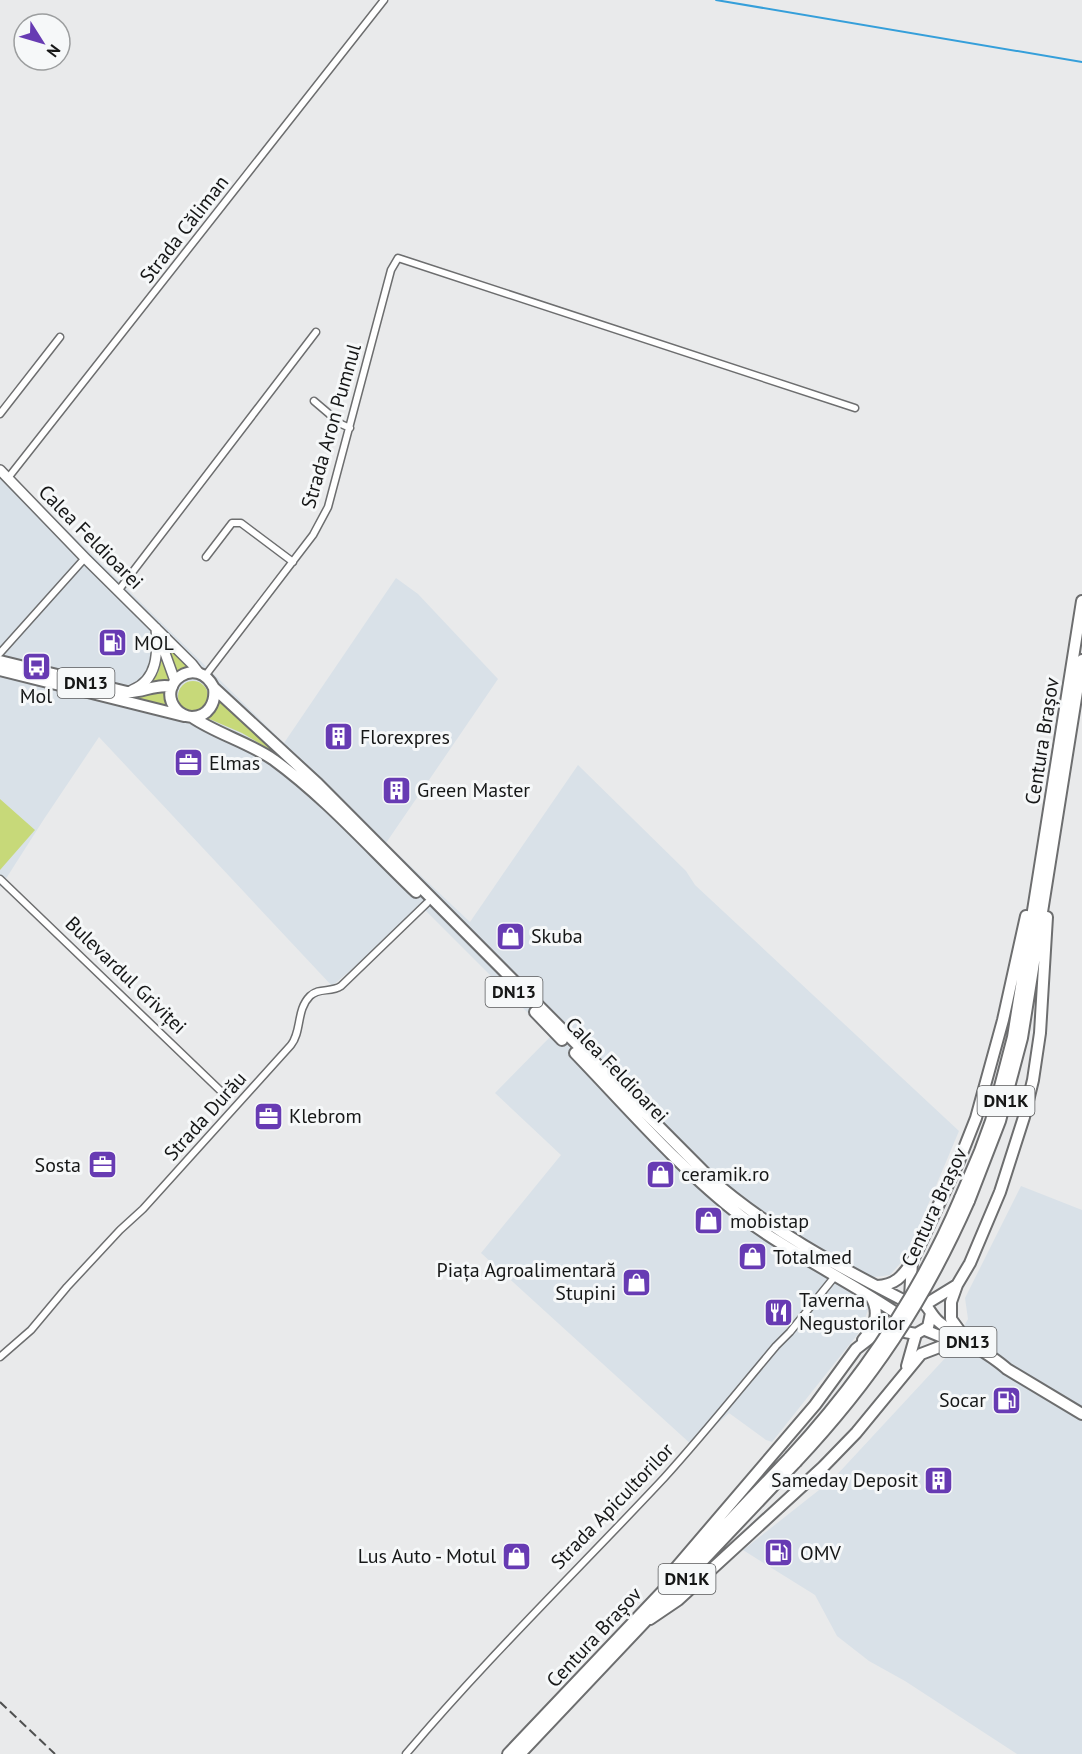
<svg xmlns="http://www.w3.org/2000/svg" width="1082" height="1754" viewBox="0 0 1082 1754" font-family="'PT Sans',sans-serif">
<rect width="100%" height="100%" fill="#e9eaeb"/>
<path fill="#d9e1e8" d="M0,464L284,743L396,578L418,594L498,679L386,843L470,922L578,765L686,871L695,885L959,1131L906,1257L890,1275L875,1277L859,1292L869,1307L861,1330L772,1442L766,1440L729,1413L693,1446L481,1253L561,1155L495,1093L551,1036L424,909L332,986L99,737L44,819L0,888Z
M1021,1186L1082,1210V1754H1017L905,1681L869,1661L837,1636L815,1595L743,1550L833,1479L948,1355L968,1319L965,1298Z"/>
<path fill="#c7d979" d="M169,647L194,671L177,677L167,648Z
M162,658L170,680L153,685L151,682L158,673Z
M178 696a15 15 0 1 1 30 0a15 15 0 1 1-30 0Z
M168,691L171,706L128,698Z
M218,694L279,755L242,733L207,718Z
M0,799L35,830L0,870Z"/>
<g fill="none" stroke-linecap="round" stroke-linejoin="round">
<path stroke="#359fda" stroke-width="2" d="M716,0L1082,62"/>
<defs>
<path id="minor" d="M314,401L341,424L350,428
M0,414L60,337
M8,478L384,0
M206,557L232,523H241L293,562
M118,591L316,332
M0,653L85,558
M205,676L313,535L328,507L391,270L398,258L855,408
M0,879L227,1097
M0,1357L31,1330L67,1287L120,1230L143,1209L291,1045C302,1031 296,1010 310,996C319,987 331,993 341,986L427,903
M406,1754C487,1658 578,1570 664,1478C703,1435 739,1390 776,1346L790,1332L836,1275"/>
<path id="secondary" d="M0,470L85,558L192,664L199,673
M161,642L175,681
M132,690C158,680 158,652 156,628"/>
<path id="primary" d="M0,661L127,692C142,693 157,683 172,687
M0,670L184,716
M214,688C216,703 208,717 192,717C186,717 179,713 176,709C155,684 197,653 214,688L318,784L710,1178C768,1229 837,1266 905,1301
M192,717C217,734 248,742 274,760C326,798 370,848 416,892
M535,1012L562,1040
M575,1053C627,1107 682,1171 741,1216C790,1253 846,1279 896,1313
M877,1286C895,1285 902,1277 912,1262
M863,1340C874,1327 881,1314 871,1297"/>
<path id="trunk" d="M960,1198L980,1151L991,1121L1013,1037L1082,601
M969,1201L1000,1121L1022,1038L1082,660
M910,1298L912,1262L959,1161L976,1118L1003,1020L1026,916
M911,1299C928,1299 928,1313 939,1322C960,1340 986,1350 1007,1369L1082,1414
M926,1304L957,1285
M897,1322L905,1332L916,1334L928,1327L931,1313
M925,1330L959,1344
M967,1341L951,1319V1302L957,1285L970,1263L1000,1192L1024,1117L1033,1080L1040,1033L1047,917
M907,1366L916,1334
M674,1570L815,1405L856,1349L896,1318
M650,1619L678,1600L823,1467L856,1433L921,1354L942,1346H963
M508,1754L790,1457
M520,1754L796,1462"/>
</defs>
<use href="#minor" stroke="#6d6e6f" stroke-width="9"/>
<use href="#secondary" stroke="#6d6e6f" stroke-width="12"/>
<use href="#primary" stroke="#6d6e6f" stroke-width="14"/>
<use href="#trunk" stroke="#6d6e6f" stroke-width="14"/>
<use href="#minor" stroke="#fff" stroke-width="6"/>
<use href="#secondary" stroke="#fff" stroke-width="9"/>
<use href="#primary" stroke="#fff" stroke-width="10"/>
<use href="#trunk" stroke="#fff" stroke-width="10"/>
<path stroke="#4f5050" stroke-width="2" stroke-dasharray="9 4.5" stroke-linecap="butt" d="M0,1702L55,1754"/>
<defs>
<path id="trunk-bridge" d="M790,1457C861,1380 919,1295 960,1198
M796,1462C872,1381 924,1303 969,1201"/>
</defs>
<use href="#trunk-bridge" stroke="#6d6e6f" stroke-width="14" stroke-linecap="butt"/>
<use href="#trunk-bridge" stroke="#fff" stroke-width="10"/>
</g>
<defs>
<symbol id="fuel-square" viewBox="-11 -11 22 22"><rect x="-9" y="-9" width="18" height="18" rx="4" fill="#673bb3" stroke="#f6f8f9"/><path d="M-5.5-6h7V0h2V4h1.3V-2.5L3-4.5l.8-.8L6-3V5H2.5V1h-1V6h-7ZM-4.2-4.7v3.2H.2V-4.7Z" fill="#fff"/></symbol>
<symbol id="bus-square" viewBox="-11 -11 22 22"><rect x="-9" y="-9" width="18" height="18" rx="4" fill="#673bb3" stroke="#f6f8f9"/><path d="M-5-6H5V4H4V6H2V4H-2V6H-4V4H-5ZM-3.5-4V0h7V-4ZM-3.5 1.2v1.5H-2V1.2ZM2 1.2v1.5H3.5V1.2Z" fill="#fff"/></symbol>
<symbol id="building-square" viewBox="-11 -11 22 22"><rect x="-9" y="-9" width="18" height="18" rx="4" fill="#673bb3" stroke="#f6f8f9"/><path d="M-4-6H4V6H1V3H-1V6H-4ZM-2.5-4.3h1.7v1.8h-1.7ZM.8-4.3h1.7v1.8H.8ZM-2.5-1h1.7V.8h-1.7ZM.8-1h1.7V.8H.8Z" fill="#fff"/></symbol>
<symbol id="office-square" viewBox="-11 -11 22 22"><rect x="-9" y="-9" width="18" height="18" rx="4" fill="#673bb3" stroke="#f6f8f9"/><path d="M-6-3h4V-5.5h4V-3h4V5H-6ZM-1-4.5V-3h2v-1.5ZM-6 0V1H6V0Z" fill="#fff"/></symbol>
<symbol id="shop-square" viewBox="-11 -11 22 22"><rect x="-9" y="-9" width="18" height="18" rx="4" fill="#673bb3" stroke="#f6f8f9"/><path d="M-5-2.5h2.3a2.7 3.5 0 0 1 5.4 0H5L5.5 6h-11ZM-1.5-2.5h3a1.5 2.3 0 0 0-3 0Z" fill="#fff"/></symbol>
<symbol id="restaurant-square" viewBox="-11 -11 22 22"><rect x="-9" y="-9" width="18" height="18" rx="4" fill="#673bb3" stroke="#f6f8f9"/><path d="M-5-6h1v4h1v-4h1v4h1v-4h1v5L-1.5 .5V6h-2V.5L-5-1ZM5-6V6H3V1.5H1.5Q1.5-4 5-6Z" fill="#fff"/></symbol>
</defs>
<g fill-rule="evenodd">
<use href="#fuel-square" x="96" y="626" width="33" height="33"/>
<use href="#bus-square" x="20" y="650" width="33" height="33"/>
<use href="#building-square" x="322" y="720" width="33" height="33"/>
<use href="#office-square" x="172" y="746" width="33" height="33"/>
<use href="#building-square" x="380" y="774" width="33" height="33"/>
<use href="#shop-square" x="494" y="920" width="33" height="33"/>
<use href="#office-square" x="252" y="1100" width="33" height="33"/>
<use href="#office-square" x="86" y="1148" width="33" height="33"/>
<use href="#shop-square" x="644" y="1158" width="33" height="33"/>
<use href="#shop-square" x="692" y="1204" width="33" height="33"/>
<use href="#shop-square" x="736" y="1240" width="33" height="33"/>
<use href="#shop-square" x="620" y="1266" width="33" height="33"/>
<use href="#restaurant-square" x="762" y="1296" width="33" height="33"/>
<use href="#fuel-square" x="990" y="1384" width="33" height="33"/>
<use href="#building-square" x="922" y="1464" width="33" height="33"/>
<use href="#fuel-square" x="762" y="1536" width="33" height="33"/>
<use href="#shop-square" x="500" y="1540" width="33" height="33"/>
</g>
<g text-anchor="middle" stroke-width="6" stroke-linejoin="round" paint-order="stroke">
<g fill="#f6f8f9" stroke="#595a5b" stroke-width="1.5">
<rect x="57.5" y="668" width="57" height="30" rx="4.5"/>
<rect x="485.5" y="977" width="57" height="30" rx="4.5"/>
<rect x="977.5" y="1086" width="57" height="30" rx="4.5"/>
<rect x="939.5" y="1327" width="57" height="30" rx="4.5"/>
<rect x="658.5" y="1564" width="57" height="30" rx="4.5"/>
</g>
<g font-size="18" font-weight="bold" fill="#161717">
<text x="86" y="689">DN13</text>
<text x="514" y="998">DN13</text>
<text x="1006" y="1107">DN1K</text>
<text x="968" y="1348">DN13</text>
<text x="687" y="1585">DN1K</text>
</g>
<g font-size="20" fill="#161717" stroke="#f6f8f9">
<text transform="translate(184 229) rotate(-52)" y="7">Strada Căliman</text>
<text transform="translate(331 426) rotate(-74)" y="7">Strada Aron Pumnul</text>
<text transform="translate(91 537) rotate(45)" y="7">Calea Feldioarei</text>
<text transform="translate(1042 741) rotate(-81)" y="7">Centura Brașov</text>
<text transform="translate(126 975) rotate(44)" y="7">Bulevardul Griviței</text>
<text transform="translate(617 1070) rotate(46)" y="7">Calea Feldioarei</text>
<text transform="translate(205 1116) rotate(-48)" y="7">Strada Durău</text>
<text transform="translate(934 1207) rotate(-65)" y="7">Centura Brașov</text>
<text transform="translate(612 1506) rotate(-46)" y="7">Strada Apicultorilor</text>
<text transform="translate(594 1637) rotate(-47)" y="7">Centura Brașov</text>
</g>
<g font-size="20" fill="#161717" stroke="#f6f8f9" text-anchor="start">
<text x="134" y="650">MOL</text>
<text x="36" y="703" text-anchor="middle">Mol</text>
<text x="360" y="744">Florexpres</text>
<text x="209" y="770">Elmas</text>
<text x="417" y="797">Green Master</text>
<text x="531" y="943">Skuba</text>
<text x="289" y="1123">Klebrom</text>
<text x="81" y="1172" text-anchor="end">Sosta</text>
<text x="681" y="1181">ceramik.ro</text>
<text x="730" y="1228">mobistap</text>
<text x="773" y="1264">Totalmed</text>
<text x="616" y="1277" text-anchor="end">Piața Agroalimentară<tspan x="616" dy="23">Stupini</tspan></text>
<text x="799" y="1307">Taverna<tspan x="799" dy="23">Negustorilor</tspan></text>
<text x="986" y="1407" text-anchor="end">Socar</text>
<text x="918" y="1487" text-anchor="end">Sameday Deposit</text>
<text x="800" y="1560">OMV</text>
<text x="496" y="1563" text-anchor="end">Lus Auto - Motul</text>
</g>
</g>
<g transform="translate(42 42) rotate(127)"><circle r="28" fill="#f6f8f9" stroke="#9c9e9f" stroke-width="1.5"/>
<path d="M0-4.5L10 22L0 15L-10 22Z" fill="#673bb3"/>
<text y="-9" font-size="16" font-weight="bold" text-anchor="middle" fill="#161717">N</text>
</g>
</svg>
